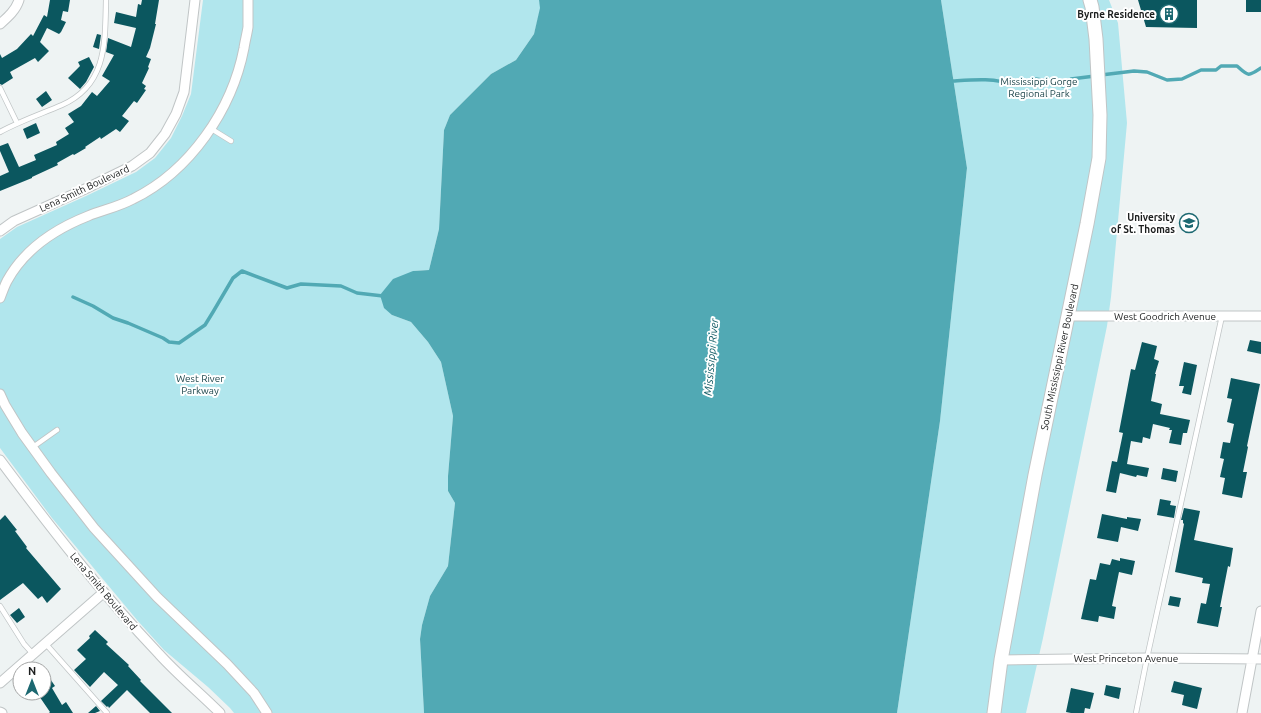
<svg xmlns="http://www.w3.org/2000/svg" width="1261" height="713" viewBox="0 0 1261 713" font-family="Ubuntu,sans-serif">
<rect width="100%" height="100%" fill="#eef3f3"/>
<path fill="#b1e6ed" d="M203,0H539L541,7L534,34L516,60L491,74L450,115L444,130L439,229L429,270L413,271L392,315L411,322L428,342L441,362L453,416L448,476V491L455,503L448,566L430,596L422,625L420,639L424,713H234L230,708L208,687L164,650L137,620L52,518L0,448V239L17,227L86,196L136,172L155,158L171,138L182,116L191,94Z
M941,0H1109L1118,23L1127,123L1111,297L1107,326L1043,638L1026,713H897L940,421L967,168Z"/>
<path fill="#51a9b4" d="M539,0H941L967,168L940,421L897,713H424L420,639L422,625L430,596L448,566L455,503L448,491V476L453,416L441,362L428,342L411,322L392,315L384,308L380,295L393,279L413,271L429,270L439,229L444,130L450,115L491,74L516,60L534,34L540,8Z"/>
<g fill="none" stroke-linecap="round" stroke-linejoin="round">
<path stroke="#51a9b4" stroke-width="3.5" d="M1101,75L1134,71L1147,72L1167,80L1182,79L1201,70H1216L1221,66H1237C1248,76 1248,77 1261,68
M953,81C968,80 998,77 1010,85L1016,83L1027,84L1036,79L1048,81L1063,86L1071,79L1095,76
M73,297L93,306L113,318L128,323L163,338L169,342L179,343L205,325L213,312L233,278L242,271L287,288L301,284L341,286L357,293L383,296"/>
</g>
<path fill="#0b575f" d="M50,0H70L68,12L63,11L61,20L66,22L61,32L59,34L47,28L40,42L49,51L38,62L35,58L10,72L13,78L2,85L0,84V54L2,58L17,49L31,34L33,36L44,15L47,17Z
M142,0H159L155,24H156L150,48L146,57L151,59L148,67L149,68L142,83L146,86L144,89L146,90L137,103L134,101L122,116L129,121L120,132L116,129L101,139L100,137L85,147L86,148L74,155L73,154L57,163L58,165L32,177V178L0,191V176L9,172L0,151V146L8,143L19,167L36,160L34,155L57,145L56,142L69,134L65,128L74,122L68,114L81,106L92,92L97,96L110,81L102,76L114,55L106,52L108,38L131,47L136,28L114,23L116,12L136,17L138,4L141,5Z
M1138,0H1197V28L1146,27Z
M1246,0H1261V12H1246Z
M97,34L101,35L99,49L93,47Z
M89,57L94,67L86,82L80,89L68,78L80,66L78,62Z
M46,91L52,100L42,107L36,99Z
M36,123L40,133L27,139L23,129Z
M1250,340L1261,342V354L1247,351Z
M1142,342L1157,346L1154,359L1159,361L1155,374H1156L1151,401L1162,404L1160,414L1190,420L1187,433H1183L1181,445L1169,443L1172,430H1169L1170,428L1153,424L1150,439L1143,437L1142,443L1131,441L1127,464L1149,468L1147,477L1137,475L1136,477L1120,473L1116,493L1106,491L1112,461L1117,462L1123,433L1119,432L1131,369L1135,370Z
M1184,362L1197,365L1191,395L1182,393L1184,386H1179Z
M1231,378L1260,384L1247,446L1248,447L1243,472H1247L1242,498L1222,494L1225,478L1220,477L1224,459L1220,458L1223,442L1230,443L1234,424L1227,422L1232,399L1227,398Z
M1163,468L1178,471L1176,482L1161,479Z
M1160,499L1171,501L1170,505L1176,506L1174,518L1157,515Z
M1184,508L1200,511L1194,540L1233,548L1230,567L1228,566L1220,607H1222L1218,627L1197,623L1201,603L1206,604L1210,584L1202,583L1203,578L1175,572L1184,524L1183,523V520H1181Z
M1102,514L1127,519V517L1141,519L1138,531L1121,527L1118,542L1097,538Z
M5,515L17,530L15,531L27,547L26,548L61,589L47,603L42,596L38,599L23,583L0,600V520Z
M1120,558L1135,561L1132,575L1119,572L1112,606L1116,607L1114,619L1099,616L1098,622L1081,619L1090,579L1096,580L1100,563L1110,565L1112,559L1120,561Z
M1170,596L1181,598L1179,607L1168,605Z
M19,608L25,617L17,623L10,615Z
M95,630L108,642L106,644L129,665L128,666L141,680L140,681L172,713H150L127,690L109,708L108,706L107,707L101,701L118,685L104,672L90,687L74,670L86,659L77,650L90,638L89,636Z
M44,670L55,686L52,688L62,705L66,702L73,713H49L50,712L37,693H44Z
M1174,681L1202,688L1197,709L1182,705L1184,695L1171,692Z
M1106,685L1121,688L1119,699L1104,695Z
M1071,688L1094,693L1090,709L1085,708L1084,713H1071L1066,712Z
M96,706L100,711L95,713H88Z"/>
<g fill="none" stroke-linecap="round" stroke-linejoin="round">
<defs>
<path id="lane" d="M0,88L17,123
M210,128L231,141
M0,132C20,121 41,114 62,105C107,85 105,43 106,0
M33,447L57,430
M0,606L24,644L33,654
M45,643L107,713
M1136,713L1147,658L1222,316"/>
<path id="street" d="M0,24C8,17 16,10 19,0
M0,231L14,221L83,190L132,166L150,153L165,134L176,114L184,92L195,0
M0,298C2,293 4,287 7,281C24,250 55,229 88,216C103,210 118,207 133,199C190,171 232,110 244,48C245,41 247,34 248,27C248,18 248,9 248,0
M1068,316H1261
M0,394L5,405L22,433L51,473L94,528L157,597L227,664L254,693L267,713
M0,460C50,527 101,593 159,654C178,675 200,693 220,713
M1001,660L1147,658L1261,659
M0,683L103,593
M0,712L2,713
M1242,713L1261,611"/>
<path id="secondary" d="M994,713L1001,660L1035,475L1087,224L1099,158L1100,115L1096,39L1092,7L1090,0"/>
</defs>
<use href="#lane" stroke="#c0c5c6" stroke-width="6"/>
<use href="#street" stroke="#c0c5c6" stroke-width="11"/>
<use href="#secondary" stroke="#c0c5c6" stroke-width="15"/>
<use href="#lane" stroke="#fff" stroke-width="4.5"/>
<use href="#street" stroke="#fff" stroke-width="9"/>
<use href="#secondary" stroke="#fff" stroke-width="13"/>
</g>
<defs>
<symbol id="building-ring" viewBox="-11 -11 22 22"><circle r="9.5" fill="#fff" stroke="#1c6871" stroke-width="1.5"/><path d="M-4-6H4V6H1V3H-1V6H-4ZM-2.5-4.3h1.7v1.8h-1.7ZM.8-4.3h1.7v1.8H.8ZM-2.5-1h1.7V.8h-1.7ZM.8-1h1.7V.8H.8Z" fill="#1c6871"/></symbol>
<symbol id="university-ring" viewBox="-11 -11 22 22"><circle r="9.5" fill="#fff" stroke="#1c6871" stroke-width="1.5"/><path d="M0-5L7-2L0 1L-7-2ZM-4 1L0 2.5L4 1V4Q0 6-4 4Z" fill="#1c6871"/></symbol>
</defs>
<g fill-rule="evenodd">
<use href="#building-ring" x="1158" y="3" width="22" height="22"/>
<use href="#university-ring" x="1178" y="212" width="22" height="22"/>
</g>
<g text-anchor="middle" stroke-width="4" stroke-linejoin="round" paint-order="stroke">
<g font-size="10" font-weight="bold" fill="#1c1e1e" stroke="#fff" text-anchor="end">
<text x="1155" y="18">Byrne Residence</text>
<text x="1175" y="221">University<tspan x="1175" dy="12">of St. Thomas</tspan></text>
</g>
<g font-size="10" fill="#1d454b" stroke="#fff">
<text x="1039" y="85">Mississippi Gorge<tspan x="1039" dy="12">Regional Park</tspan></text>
<text x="200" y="382">West River<tspan x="200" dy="12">Parkway</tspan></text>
</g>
<g font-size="10" fill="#1c1e1e" stroke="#fff">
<text transform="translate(84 188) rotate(-25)" y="4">Lena Smith Boulevard</text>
<text x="1165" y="320">West Goodrich Avenue</text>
<text transform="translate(1059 357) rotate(-78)" y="4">South Mississippi River Boulevard</text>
<text transform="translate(104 591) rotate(50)" y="4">Lena Smith Boulevard</text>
<text x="1126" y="662">West Princeton Avenue</text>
</g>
<g font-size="11" font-style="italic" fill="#0f5a63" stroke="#fff">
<text transform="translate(711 357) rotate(-85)" y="4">Mississippi River</text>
</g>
</g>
<g transform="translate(32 681)"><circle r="19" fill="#ffffff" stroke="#a4a5a5"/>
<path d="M0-3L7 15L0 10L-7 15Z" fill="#1c6871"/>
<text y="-6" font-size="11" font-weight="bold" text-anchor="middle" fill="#1c1e1e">N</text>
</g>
</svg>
